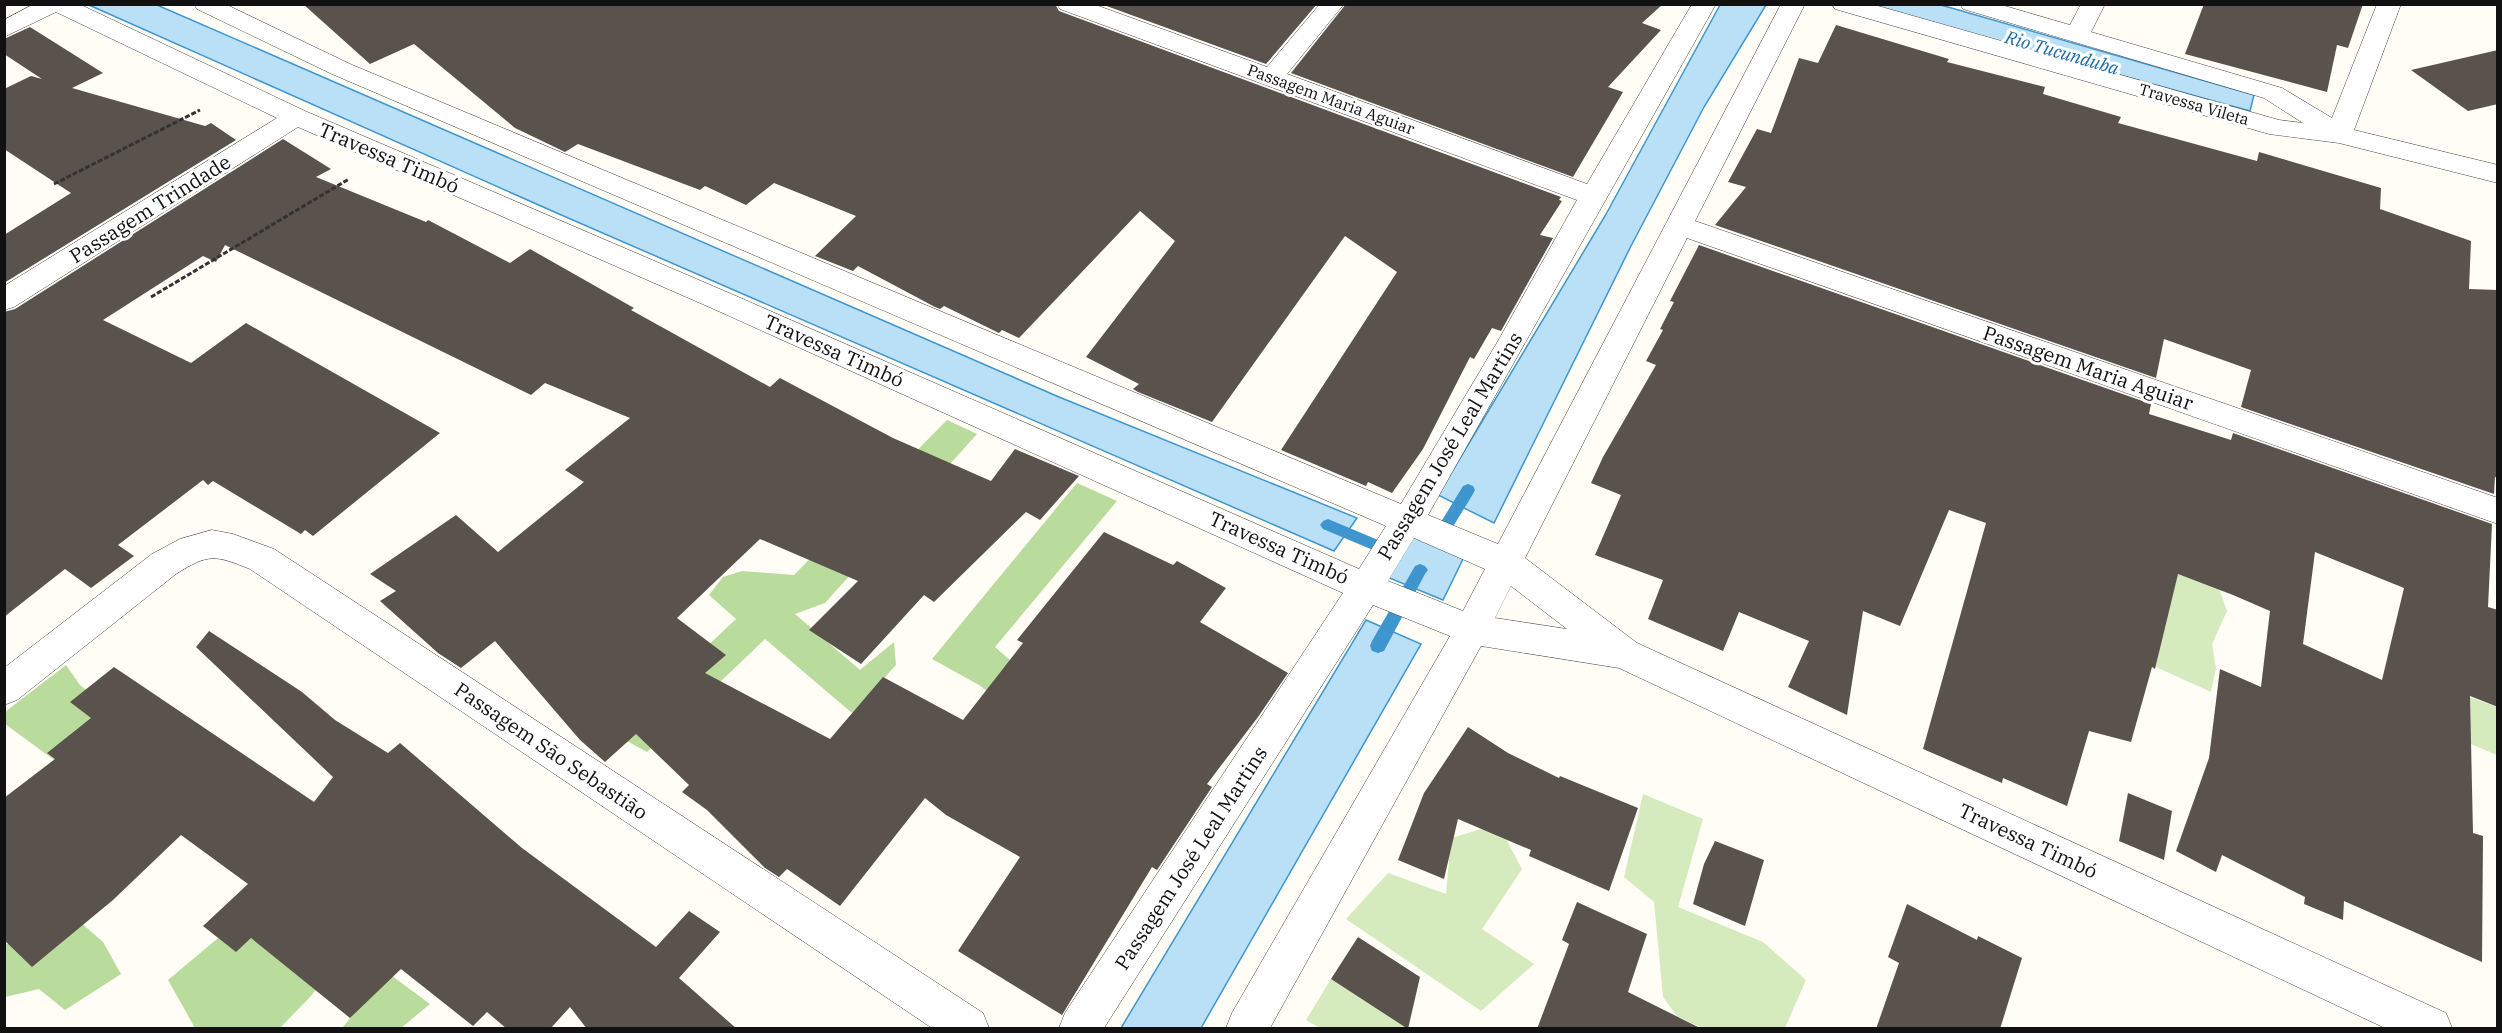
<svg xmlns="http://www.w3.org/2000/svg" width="2502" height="1033" viewBox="0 0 2502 1033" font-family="'IBM Plex Serif',serif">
<rect width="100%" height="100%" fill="#fffdf5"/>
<path fill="#d5ebbd" d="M2173,572L2219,588L2227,611L2212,644L2216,668L2211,692L2156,667Z
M2425,681L2497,707V755L2376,705Z
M1643,794L1703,819L1678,907L1763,942L1806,980L1785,1028H1702L1677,1016L1663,997L1654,902L1624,877Z
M1498,824L1522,869L1482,929L1534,964L1481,1011L1346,919L1388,873L1446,894L1451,838Z
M1331,979L1410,1028H1320L1306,1020Z"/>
<path fill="#b9dc9c" d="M947,420L977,434L825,603L795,614L860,670L894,642L896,665L852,713L765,639L647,752L614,734L736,619L709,595L723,577L742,571L794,575Z
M1077,483L1117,501L995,647L1034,681L1007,706L979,685L932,659Z
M66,665L80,685L123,720L154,833L5,724V712Z
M286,881L351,947L310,997L280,1028H195L168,980Z
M79,921L103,942L121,974L65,1010L39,989L5,997L4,945Z
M388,973L430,1004L401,1028H342Z"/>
<path fill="#b9e0f7" stroke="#3f96cf" stroke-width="1.5" d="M89,5H157L1059,397L1357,518L1334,551L559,214Z
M1720,5H1766L1704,107L1631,246L1494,523L1438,495L1605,216Z
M1866,5H1941L2254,95L2250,111Z
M1416,530L1467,551L1443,600L1387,577Z
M1366,620L1421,644L1201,1028H1121Z"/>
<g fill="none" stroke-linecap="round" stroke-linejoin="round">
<path fill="#3f96cf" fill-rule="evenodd" d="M1468,484L1473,486L1475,490L1473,494L1443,543H1433L1430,539L1433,535L1463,486Z
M1328,519L1397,548L1400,552L1397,556L1392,558L1323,529L1320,525L1323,521Z
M1420,564L1425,566L1428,570L1425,574L1384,651L1378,653L1372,651L1370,646L1372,641L1415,566Z"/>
</g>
<path fill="#5a524d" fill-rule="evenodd" d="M303,4H1055L1059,11L1561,197L1559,200L1562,201L1540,235L1553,238L1501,331L1492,328L1474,359L1470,357L1423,449L1392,493L1368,482L1366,486L1281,450L1397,272L1345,236L1212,422L1138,392L1133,389L1139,384L1086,357L1175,241L1140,211L1019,338L1002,330L999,333L944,306L940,309L935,307L858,266L853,271L815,256L856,216L774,183L746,205L705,186L700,190L578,144L565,152L515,128L414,44L370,64Z
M1101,4H1317L1266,64Z
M1346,4H1663L1642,23L1661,30L1608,87L1623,92L1573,177L1291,73Z
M2204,4H2363L2348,48L2337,45L2327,92L2185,54Z
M1836,25L1949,59L1947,62L2045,87L2043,94L2121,117L2118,123L2257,161L2259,152L2381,188L2380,209L2471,241L2469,289L2498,290V478L2495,477L2494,494L2241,407L2251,370L2164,339L2156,378L1715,225L1746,187L1728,182L1757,129L1771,133L1799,58L1818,63Z
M30,27L103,73L72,88L205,126L211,123L236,140L4,283V235L71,193L4,149V89L31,76L42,79L4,54V39Z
M2498,50V104L2468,111L2411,70Z
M283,139L331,169L316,177L426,222L428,220L510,263L530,249L634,308L631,310L770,387L780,378L893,438L991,481L1015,449L1079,476L1040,520L1026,512L934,602L924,595L861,664L809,630L858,581L760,539L677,618L726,655L705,673L830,739L883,677L963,720L1023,643L1017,640L1104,532L1173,565L1177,561L1226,588L1200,622L1288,673L1258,717L1207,784L1212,787L1157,870L1152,867L1062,1015L958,951L1020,857L946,815L925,798L840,906L787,869L779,877L765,868L707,810L682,792L689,785L636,734L605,762L580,740L495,641L461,668L438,653L380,601L396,591L370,574L456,515L498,552L584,482L565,470L630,418L545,383L531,395L225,245L216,262L203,256L103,320L191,363L246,323L440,433L313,536L305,530L301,534L213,481L208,485L203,480L118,545L134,556L91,588L65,569L4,617V312L15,309Z
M1699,245L2151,404L2149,414L2231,440L2233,433L2492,524L2488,607L2498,610V707L2470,696L2473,833L2483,836L2482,962L2344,901L2343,920L2304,904L2305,897L2222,855L2216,872L2176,851L2209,758L2220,669L2261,687L2270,611L2233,595L2178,574L2155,669L2152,667L2131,742L2089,731L2067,806L2003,778L2002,783L1923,749L1986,523L1949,510L1900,626L1863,611L1847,715L1788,687L1809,641L1739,612L1723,651L1648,619L1663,580L1595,555L1621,495L1591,483L1603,457L1656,365L1646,361L1663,330L1660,329L1674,302L1670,301ZM2315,552L2404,588L2382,680L2303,644Z
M209,631L302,692L335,720L388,753L400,743L522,848L656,947L689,911L720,932L679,978L737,1029H587L570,1007L550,1029H507L487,1012L473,1026L401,969L350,1018L251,938L236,952L203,926L248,884L181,835L113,900L32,967L4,940V798L55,759L47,753L91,718L70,702L114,667L314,802L333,777L196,647Z
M1468,727L1508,753L1559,778L1560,776L1638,808L1609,891L1529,856L1531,850L1458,819L1444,879L1398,860L1424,793Z
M2128,793L2172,811L2164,860L2119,841Z
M1715,841L1764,860L1745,926L1693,904L1704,864Z
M1577,902L1647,934L1628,992L1702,1029H1537L1569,944L1562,940Z
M1907,904L1977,940L1978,936L2022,958L2000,1029H1876L1899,963L1888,957Z
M1358,937L1420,977L1408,1029L1331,979Z"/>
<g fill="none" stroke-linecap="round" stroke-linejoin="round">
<defs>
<path id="minor" d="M34,4H79L305,111L736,296L1359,569L1386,526L332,74L197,9L194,4H225L350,64L1401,504L1498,341L1577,200L1060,9L1057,4H1093L1267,67L1320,4H1344L1287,74L1587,184L1692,4H1716L1428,515L1498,544L1781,4H1805L1695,221L2498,498V524L1687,238L1525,558L1637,643L2446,1013L2452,1028H2385L1619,668L1481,646L1270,1028H1226L1232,1013L1450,636L1373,605L1104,1028H1059L1065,1013L1343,593L716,310L298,127L14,307L4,310V286L277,118L56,12L4,37V20ZM1414,538L1485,569L1463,611L1388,581ZM1511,586L1567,629L1495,618Z
M1832,4H1871L2279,120L2303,123L2264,98L1963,9L1960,4H1998L2070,25L2081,4H2105L2091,32L2282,88L2332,118L2377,4H2401L2354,130L2498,165V183L2339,143L2269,134L1835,9Z
M212,530L233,534L274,549L983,1013L989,1028H932L250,569C215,555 209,553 176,574L17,700L4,705V668L152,554L180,539Z"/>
</defs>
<use href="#minor" stroke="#444" stroke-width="1"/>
<path stroke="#333" stroke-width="3" stroke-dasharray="5 2" stroke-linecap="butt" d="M54,184L200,110
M151,297L349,179"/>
<use href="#minor" fill="#fff" fill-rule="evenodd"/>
</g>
<g text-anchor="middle" stroke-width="6" stroke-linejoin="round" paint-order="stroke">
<g font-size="16" fill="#111" stroke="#fff">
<text transform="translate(1331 99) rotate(20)" y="6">Passagem Maria Aguiar</text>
<text transform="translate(2194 104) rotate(16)" y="6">Travessa Vileta</text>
</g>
<g font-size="18" font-style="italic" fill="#1768a6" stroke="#fff">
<text transform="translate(2062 53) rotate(16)" y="6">Rio Tucunduba</text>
</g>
<g font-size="20" fill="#111" stroke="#fff">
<text transform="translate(389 158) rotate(23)" y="7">Travessa Timbó</text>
<text transform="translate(150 209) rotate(-32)" y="7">Passagem Trindade</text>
<text transform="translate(834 351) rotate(24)" y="7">Travessa Timbó</text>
<text transform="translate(2088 368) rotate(19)" y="7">Passagem Maria Aguiar</text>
<text transform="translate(1450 446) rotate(-59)" y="7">Passagem José Leal Martins</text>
<text transform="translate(1279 548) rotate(24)" y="7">Travessa Timbó</text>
<text transform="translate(551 751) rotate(34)" y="7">Passagem São Sebastião</text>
<text transform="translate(2028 841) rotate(25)" y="7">Travessa Timbó</text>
<text transform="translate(1191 858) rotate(-57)" y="7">Passagem José Leal Martins</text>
</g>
</g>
<rect width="2502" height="1033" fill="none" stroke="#111111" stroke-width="12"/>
</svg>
